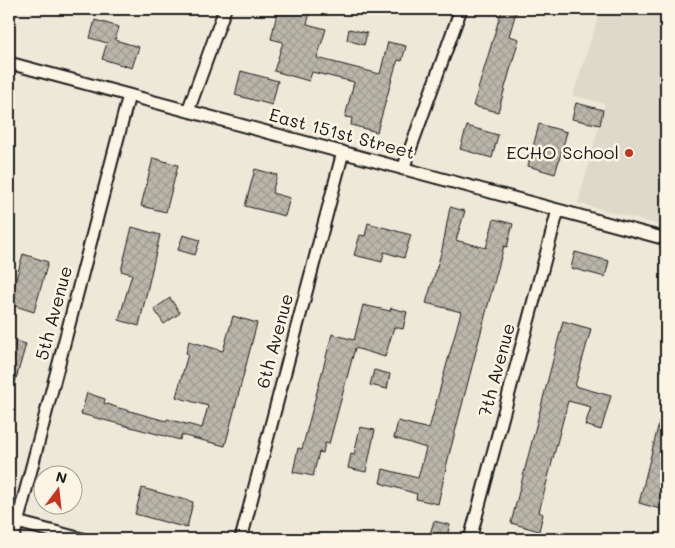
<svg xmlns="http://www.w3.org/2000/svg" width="675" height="548" viewBox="0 0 675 548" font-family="Mali,sans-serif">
<defs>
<pattern id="building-cross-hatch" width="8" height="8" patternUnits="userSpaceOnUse" patternTransform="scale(1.25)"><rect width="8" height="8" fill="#bab6aa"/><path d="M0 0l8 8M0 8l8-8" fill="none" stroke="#9f9c92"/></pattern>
</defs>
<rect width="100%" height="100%" fill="#eee8d9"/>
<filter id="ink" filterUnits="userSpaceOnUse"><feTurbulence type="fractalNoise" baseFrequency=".02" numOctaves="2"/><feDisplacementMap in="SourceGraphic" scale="10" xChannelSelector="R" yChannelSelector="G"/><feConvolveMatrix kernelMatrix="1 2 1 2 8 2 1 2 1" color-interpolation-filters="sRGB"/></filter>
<g filter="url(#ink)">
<path fill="#ded9cb" d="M601,9H666V227L578,203L605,104L573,95Z"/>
<path fill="url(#building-cross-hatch)" stroke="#1c1c1c" d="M278,9H311L307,24L326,29L317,58L380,74L388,42L406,46L402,61L398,60L395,68L377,132L351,125L352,118L345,117L354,82L312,72L309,81L274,71L283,42L271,39Z
M502,9H517L509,36L519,39L498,112L473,106Z
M95,20L119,27L115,40L139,47L132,68L102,59L107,43L90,38Z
M349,29L367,33L364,45L347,40Z
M241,71L278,81L272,105L235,95Z
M576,103L603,110L600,125L572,119Z
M539,124L567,132L555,174L528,166Z
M467,126L498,135L492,158L460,149Z
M153,158L178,165L166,212L141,206Z
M255,169L277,175L272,193L290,198L285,216L245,206Z
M450,207L465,211L456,240L459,241L486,248L494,219L513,224L507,247L504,246L488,305L448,459L438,504L416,499L417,494L380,483L383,469L418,478L426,448L394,438L398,421L429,429L461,312L426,303L442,250Z
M368,223L411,235L404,258L384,252L382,262L354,255L360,235L365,236Z
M132,227L160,235L139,326L119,320L132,274L121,271Z
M183,235L200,240L195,255L178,250Z
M575,252L609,261L605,277L571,268Z
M23,254L48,262L34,312L9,304Z
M170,298L180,313L164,324L154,309Z
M363,305L390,311L391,308L407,312L403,329L394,327L385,357L355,348L329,444L325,443L323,453L319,452L313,476L293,472L298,448L302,449L332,334L354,340Z
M233,316L257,323L225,446L181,435L180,440L81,414L87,393L105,399L104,403L119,408L166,421L167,419L202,428L208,406L176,397L188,354L186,353L189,341L223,351Z
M563,321L591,329L575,386L611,396L601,430L585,425L591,407L568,401L539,512L543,514L539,531L511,523Z
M9,339L26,344L12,393L9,392Z
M374,370L390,374L387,389L370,385Z
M662,411H666L664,510L639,503Z
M360,427L375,430L366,472L348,468L351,454L354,455Z
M142,488L193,502L187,528L135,514Z
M434,521L450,525L446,539L430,534Z"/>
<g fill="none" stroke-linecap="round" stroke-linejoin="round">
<defs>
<path id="street" d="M9,63L666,239
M188,111L225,9
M403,169L461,9
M9,520L82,539
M13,539L129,95
M241,539L343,152
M470,539L558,210"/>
</defs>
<use href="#street" stroke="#1c1c1c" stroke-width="15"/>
<use href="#street" stroke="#fcf5e5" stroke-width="11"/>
</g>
</g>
<circle fill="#c8321e" stroke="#fcf5e5" stroke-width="2" cx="629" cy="153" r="5"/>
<g text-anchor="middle" stroke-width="5" stroke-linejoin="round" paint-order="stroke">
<g font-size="18" fill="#1c1c1c" stroke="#fcf5e5">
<text transform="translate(342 134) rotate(15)" y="6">East 151st Street</text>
<text transform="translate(54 313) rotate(-75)" y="6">5th Avenue</text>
<text transform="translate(275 341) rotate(-75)" y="6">6th Avenue</text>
<text transform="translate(497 370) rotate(-75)" y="6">7th Avenue</text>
</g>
<g font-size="18" fill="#1c1c1c" stroke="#fcf5e5" text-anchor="end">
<text x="619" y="159">ECHO School</text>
</g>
</g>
<rect width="675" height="548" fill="none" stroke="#fcf5e5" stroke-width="30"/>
<rect x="15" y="15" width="645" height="518" fill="none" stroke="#1c1c1c" stroke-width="2" filter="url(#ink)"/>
<g transform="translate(58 490) rotate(15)"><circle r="24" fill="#fcf5e5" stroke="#a29e95"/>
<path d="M0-4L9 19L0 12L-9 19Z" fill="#c8321e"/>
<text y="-8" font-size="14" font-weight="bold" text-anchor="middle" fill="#1c1c1c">N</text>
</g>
</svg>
